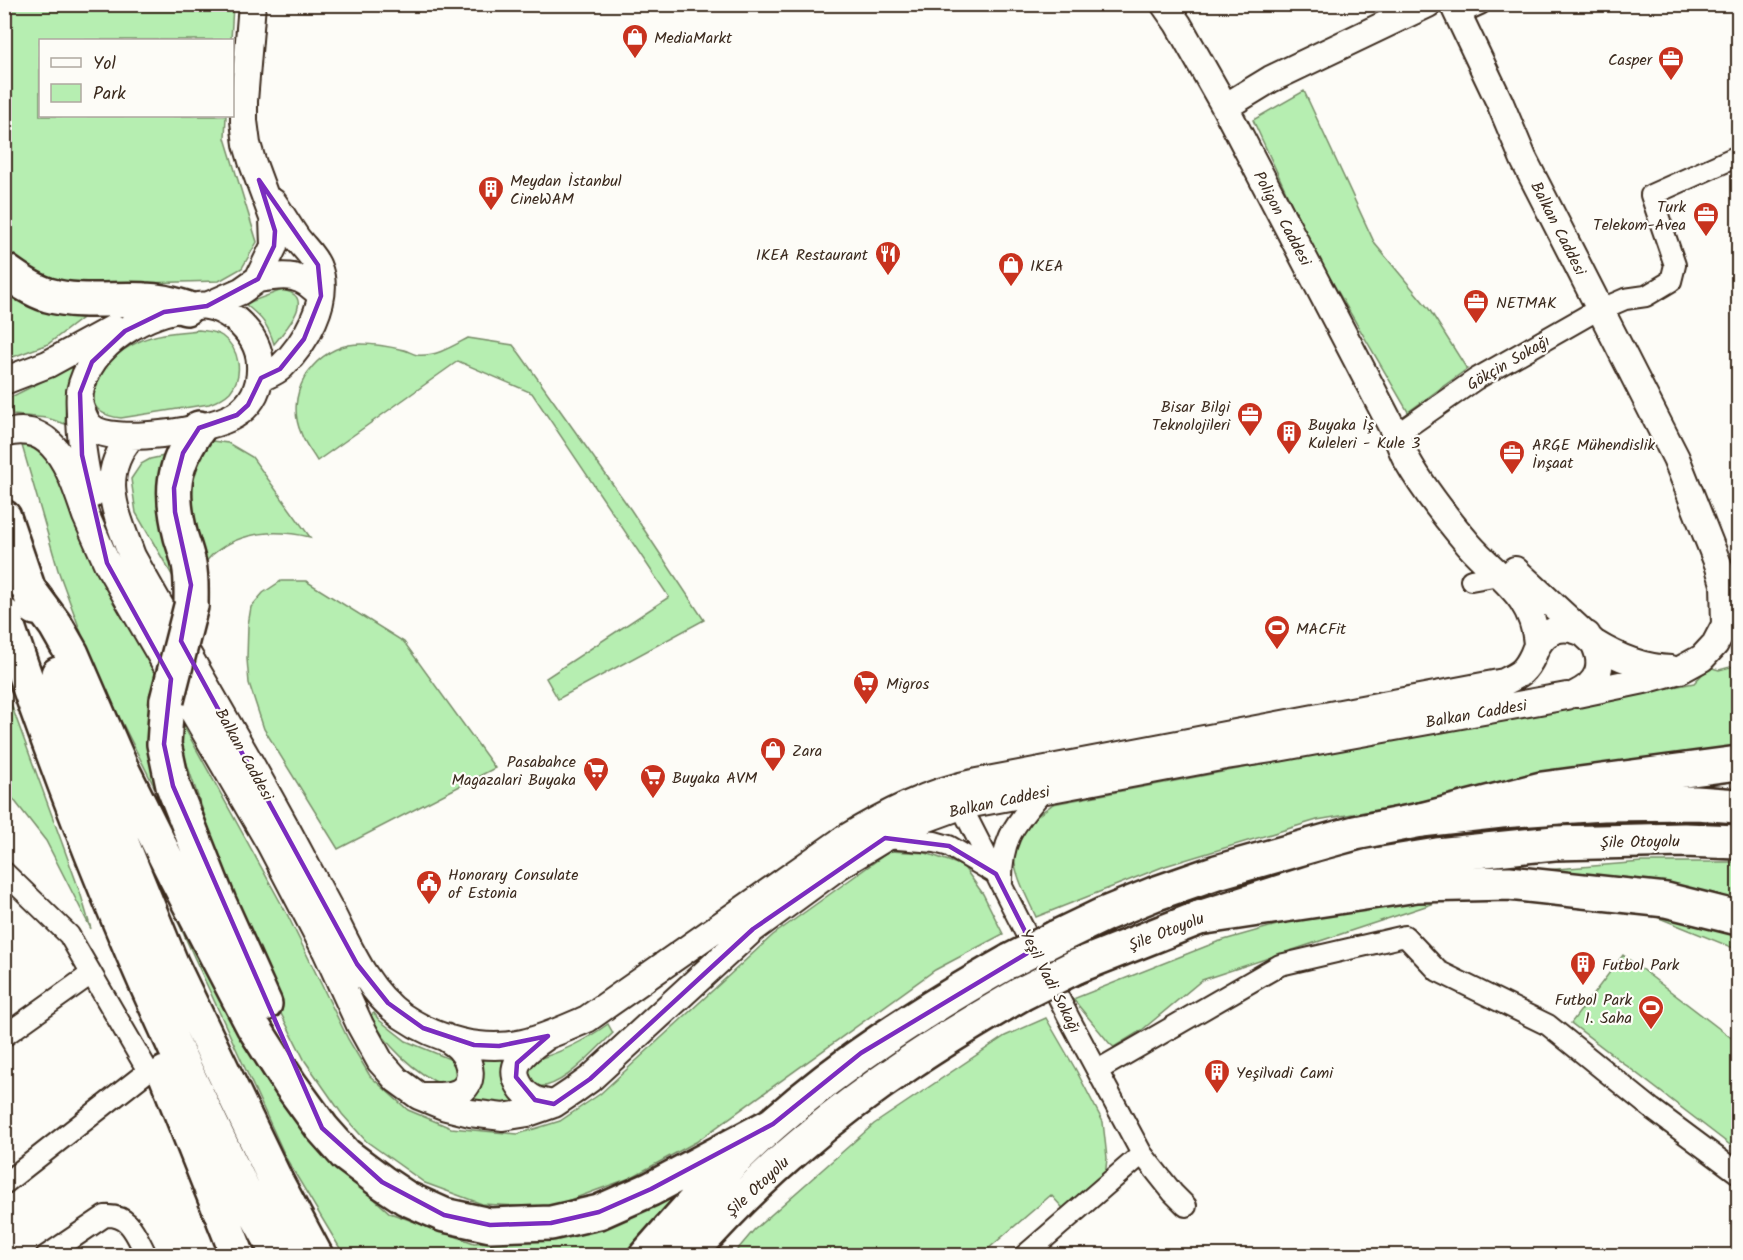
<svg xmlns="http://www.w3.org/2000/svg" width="1743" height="1260" viewBox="0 0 1743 1260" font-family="Kalam,sans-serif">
<rect width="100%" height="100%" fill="#fdfcf7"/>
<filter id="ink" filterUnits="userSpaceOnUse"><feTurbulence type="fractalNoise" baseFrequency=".0167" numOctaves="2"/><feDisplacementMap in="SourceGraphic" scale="12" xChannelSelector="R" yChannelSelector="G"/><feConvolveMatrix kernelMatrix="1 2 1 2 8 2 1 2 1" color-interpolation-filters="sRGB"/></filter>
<g filter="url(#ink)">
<path fill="#b6eeb1" stroke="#788c68" stroke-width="1.5" d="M5,5H233L231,40H40V116H226L225,138L257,242L242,268L219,281L62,285L17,266L5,246Z
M1304,91L1375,244L1429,309L1467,369L1408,412L1310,244L1253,120Z
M4,276L94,309L48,344L5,360Z
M282,290C318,296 285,330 274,344C268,324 261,317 245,304Z
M199,330C207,331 215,331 222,336C240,349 244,375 230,392C224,398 217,401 209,404L121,418C82,414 89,386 109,362C117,353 129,346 140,341C157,333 180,332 199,330Z
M468,338L513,345L520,354L631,510L704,620L558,699L546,678L669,597L532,393L458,361L317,461C312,452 304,443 301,433C285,396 310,353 349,345C366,342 387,346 404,350C408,351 412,354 417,355C436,357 453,346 468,338Z
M73,366H75C67,385 65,404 65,424L47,418L13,415L7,399Z
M212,441L228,443L252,457L310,537C275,529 240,531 212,555C207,560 202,567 197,573L184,520L198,448Z
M21,442L38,448L64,478L160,676L168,814L93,665L58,570Z
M169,455L179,587L136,513L131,479L141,464L150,459Z
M281,581H306L404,642L495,768L338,849L264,729L249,683L247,659L248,625L251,607L263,593Z
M1738,665V753L1613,770L1317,820L1165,866L1036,917C1025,892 1003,858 1021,832C1029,821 1042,812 1053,804L1694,683L1709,667L1719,670Z
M4,685L80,892L91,929L46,841L7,791H5Z
M182,723L288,916L348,1039L370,1076L408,1110L451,1128L518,1134L560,1121L600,1094L773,935L890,851L926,853L963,866L983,894L1003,934L935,970L696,1142L630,1178L548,1208L482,1204L425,1183L366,1141L342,1114L305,1061L269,990L239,916L178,738Z
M1642,862H1738V904L1494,874Z
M1422,897L1432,904L1202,980L1142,1030L1114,1047L1110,1044L1073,999L1217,942L1336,908Z
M174,913L276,1091L314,1145L390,1213L474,1243L549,1239L685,1185L622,1255H344L287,1160Z
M1647,913L1725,930L1738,937V950Z
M1623,955L1738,1043V1151L1571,1023Z
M374,1013L379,1020L406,1041L457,1062V1081L445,1086C416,1074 383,1044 371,1015Z
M1046,1018L1076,1070L1103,1122L1107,1158L1105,1178L1070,1216L1051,1195L981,1255L732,1256L754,1230L874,1124L1005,1036Z
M608,1024L613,1033C597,1048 556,1096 532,1085L527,1073L532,1061C562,1052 583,1042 608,1024Z
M477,1055L511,1057C507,1077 499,1091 522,1102L499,1105L466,1101C480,1084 488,1077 477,1055Z"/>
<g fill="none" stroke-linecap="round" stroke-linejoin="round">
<defs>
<path id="minor" d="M1458,14L1480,4
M1396,435L1476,379L1590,314L1625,299L1646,296L1671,281L1675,265L1651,195L1738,156
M1471,580L1499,575
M961,806L1069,1018L1142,1154L1173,1193L1186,1206
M885,838L935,842L949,846L996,874
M4,872L69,935L148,1071L4,1184
M1002,883C1001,837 1015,825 1043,791
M4,1036L91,974
M1098,1070L1280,965L1405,936L1438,971L1548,1025L1652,1109L1738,1173
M46,1256L105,1216C131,1214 136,1236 147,1256
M1024,1256L1142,1154"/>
<path id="tertiary" d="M1164,4L1178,24L1225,107L1396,435C1400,443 1402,452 1407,460C1424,490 1447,519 1469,545C1499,579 1533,594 1537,644
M1453,4L1500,103L1524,160L1676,458L1718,564L1724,584L1725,625L1715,644L1702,658L1680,670L1644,680L1577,694
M1225,107L1271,79L1428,4
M258,279C286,274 302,273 321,296
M207,306L241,291L258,279L274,246L273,218L252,161L247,144L244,121V101L252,4
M261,378C267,375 276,372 281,367C304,345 332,300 318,267C314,256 303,247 296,237C288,226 281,213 273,202
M4,381L48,364L114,328
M80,406C82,412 85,421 90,426C110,447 212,430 235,415C253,404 261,386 260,365C260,347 249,331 235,319C227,313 217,307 207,306C202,305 197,306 193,307C147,311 90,342 80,392C79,399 80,407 80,414C80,442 85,468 91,495
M4,434C56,417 73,479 86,516C93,532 100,547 107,563L270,844L326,951L360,1025L380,1061L397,1080L419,1096L446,1107L470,1113L503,1117L528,1113L554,1104L572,1092L590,1079L753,929L839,866L885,838L917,822L961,806L1226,756L1278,748L1567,696
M131,437C97,476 116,512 132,556C182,646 235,734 284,824C299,852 314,880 329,908C349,947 366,990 402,1016C437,1040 482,1052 523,1043C545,1038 566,1028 587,1019L844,839C886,813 928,792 977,782L1504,682C1520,674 1525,672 1533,655
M1515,570L1594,643C1605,665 1599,683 1576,694
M1594,643C1618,658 1642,668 1671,669
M1533,655C1542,629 1563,622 1587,635
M543,1039C534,1045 524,1052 518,1062C510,1076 522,1094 536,1100C541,1102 549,1103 554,1104
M424,1096C435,1096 447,1097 457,1093C476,1085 471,1061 460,1049C456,1044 450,1041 445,1037"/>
<path id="trunk" d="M4,270C18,280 32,290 48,295C80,304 113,298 145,300C159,300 172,304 186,308
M4,517L35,608
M27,587L56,626L72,654L121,767L176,878L253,1026L290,1084L322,1128L346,1155L382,1182L406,1198L444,1215L490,1225L551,1223L599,1212L651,1189L773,1124
M191,606C191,592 192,578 189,564C187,555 184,546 181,537C170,493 171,466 199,428
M4,615C59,777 121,937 195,1090C222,1146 248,1203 280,1256
M58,674L99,787L171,963L276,1181L316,1256
M167,700L164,744L173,786L219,902L265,1004
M1055,938L1105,914L1154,894L1217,872L1355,833L1421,820L1501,811L1603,804L1696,803L1738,806
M1075,967L1199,918L1325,878L1370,866L1437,855L1554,843L1684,840L1738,842
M165,1073L238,1256
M646,1256C686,1210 727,1164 773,1124C845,1060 927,1008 1010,961
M688,1256C724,1216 761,1178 802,1144C869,1086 945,1038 1021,994"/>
<path id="motorway" d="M1421,820L1542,789L1738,763
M1199,918L1417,885L1509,883L1666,900L1738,918"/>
</defs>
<use href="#minor" stroke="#3b2a1e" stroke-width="24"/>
<use href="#tertiary" stroke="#3b2a1e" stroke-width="30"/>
<use href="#trunk" stroke="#3b2a1e" stroke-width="38"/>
<use href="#motorway" stroke="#3b2a1e" stroke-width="38"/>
<use href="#minor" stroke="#fdfcf7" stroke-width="20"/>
<use href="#tertiary" stroke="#fdfcf7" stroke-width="26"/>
<use href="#trunk" stroke="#fdfcf7" stroke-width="33"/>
<use href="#motorway" stroke="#fdfcf7" stroke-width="33"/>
<defs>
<path id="trunk-bridge" d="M167,700L191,606
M1010,961L1055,938
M1021,994L1075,967"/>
</defs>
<use href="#trunk-bridge" stroke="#3b2a1e" stroke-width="38" stroke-linecap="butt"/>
<use href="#trunk-bridge" stroke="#fdfcf7" stroke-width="33"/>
</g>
</g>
<path fill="none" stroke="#7b2cbf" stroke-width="4.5" stroke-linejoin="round" d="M259,180L318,265L321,296L304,339L280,369L261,378L248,405L237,415L199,428L183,453L174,488L175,512L191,585L181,641L357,964L388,1003L423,1028L474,1045L499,1046L548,1036L517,1063L516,1077L535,1100L554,1104L590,1079L753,929L885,838L949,846L996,874L1034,949L861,1053L773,1124L651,1189L599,1212L551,1223L490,1225L444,1215L382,1182L322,1128L173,786L164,744L171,679L107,563L82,455L80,393L92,362L125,331L164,312L207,306L258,279L274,246L275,231Z"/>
<defs>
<symbol id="shop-pin" viewBox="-11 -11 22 30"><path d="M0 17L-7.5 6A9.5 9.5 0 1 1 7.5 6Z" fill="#c8321e" stroke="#fdfcf7"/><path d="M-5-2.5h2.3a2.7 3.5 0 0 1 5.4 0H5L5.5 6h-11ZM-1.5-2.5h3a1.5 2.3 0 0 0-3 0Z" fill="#fff"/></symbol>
<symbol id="office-pin" viewBox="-11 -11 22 30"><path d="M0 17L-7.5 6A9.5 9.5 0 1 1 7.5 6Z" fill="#c8321e" stroke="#fdfcf7"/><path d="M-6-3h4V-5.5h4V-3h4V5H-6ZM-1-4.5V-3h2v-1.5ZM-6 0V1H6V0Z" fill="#fff"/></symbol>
<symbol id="building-pin" viewBox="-11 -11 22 30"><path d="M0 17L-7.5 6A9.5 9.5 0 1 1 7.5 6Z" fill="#c8321e" stroke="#fdfcf7"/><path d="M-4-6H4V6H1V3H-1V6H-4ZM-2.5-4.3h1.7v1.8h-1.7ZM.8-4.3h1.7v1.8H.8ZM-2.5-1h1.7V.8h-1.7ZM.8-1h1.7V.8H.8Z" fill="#fff"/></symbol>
<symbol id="restaurant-pin" viewBox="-11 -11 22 30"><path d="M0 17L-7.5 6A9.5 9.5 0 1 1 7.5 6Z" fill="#c8321e" stroke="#fdfcf7"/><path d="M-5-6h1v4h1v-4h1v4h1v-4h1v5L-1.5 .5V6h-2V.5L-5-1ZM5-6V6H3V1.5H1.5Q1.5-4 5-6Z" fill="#fff"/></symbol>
<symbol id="stadium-pin" viewBox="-11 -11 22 30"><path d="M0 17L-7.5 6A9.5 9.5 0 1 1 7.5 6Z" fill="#c8321e" stroke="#fdfcf7"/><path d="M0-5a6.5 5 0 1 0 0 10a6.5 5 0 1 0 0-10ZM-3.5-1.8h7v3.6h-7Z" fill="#fff"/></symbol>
<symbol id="supermarket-pin" viewBox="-11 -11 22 30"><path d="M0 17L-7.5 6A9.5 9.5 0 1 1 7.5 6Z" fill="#c8321e" stroke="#fdfcf7"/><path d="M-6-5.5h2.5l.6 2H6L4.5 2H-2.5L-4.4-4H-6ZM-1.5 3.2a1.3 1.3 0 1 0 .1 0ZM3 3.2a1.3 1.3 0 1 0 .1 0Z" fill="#fff"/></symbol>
<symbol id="civic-pin" viewBox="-11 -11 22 30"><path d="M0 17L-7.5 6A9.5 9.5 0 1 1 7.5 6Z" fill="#c8321e" stroke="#fdfcf7"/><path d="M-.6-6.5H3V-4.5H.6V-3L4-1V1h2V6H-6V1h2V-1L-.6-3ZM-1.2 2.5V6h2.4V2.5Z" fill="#fff"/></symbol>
</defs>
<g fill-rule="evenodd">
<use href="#shop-pin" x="620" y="22" width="30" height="40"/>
<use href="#office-pin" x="1656" y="44" width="30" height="40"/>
<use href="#building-pin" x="476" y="174" width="30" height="40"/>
<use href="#office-pin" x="1691" y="200" width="30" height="40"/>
<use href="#restaurant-pin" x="873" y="239" width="30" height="40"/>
<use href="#shop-pin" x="996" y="250" width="30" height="40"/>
<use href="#office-pin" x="1461" y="287" width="30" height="40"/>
<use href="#office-pin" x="1235" y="400" width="30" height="40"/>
<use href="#building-pin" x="1274" y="418" width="30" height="40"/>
<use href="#office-pin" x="1497" y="438" width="30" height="40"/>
<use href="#stadium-pin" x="1262" y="613" width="30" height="40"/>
<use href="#supermarket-pin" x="851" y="668" width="30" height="40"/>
<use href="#shop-pin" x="758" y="735" width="30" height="40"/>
<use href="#supermarket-pin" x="581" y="755" width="30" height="40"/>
<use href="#supermarket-pin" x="638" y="762" width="30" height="40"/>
<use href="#civic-pin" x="414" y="868" width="30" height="40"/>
<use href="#building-pin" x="1568" y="949" width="30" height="40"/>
<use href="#stadium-pin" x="1636" y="993" width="30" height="40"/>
<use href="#building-pin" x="1202" y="1057" width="30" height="40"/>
</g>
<g text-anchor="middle" stroke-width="4.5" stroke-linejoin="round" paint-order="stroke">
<g font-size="16" fill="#3b2a1e" stroke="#fdfcf7" text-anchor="start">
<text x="654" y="43">MediaMarkt</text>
<text x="1652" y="65" text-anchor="end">Casper</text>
<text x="510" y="186">Meydan İstanbul<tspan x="510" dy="18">CineWAM</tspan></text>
<text x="1686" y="212" text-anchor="end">Turk<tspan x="1686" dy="18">Telekom-Avea</tspan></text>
<text x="868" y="260" text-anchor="end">IKEA Restaurant</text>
<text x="1030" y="271">IKEA</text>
<text x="1496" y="308">NETMAK</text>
<text x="1230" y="412" text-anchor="end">Bisar Bilgi<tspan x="1230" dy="18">Teknolojileri</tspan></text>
<text x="1308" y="430">Buyaka İş<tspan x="1308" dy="18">Kuleleri - Kule 3</tspan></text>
<text x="1532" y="450">ARGE Mühendislik<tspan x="1532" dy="18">İnşaat</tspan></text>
<text x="1296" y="634">MACFit</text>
<text x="886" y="689">Migros</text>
<text x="792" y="756">Zara</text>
<text x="576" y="767" text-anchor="end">Pasabahce<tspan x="576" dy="18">Magazalari Buyaka</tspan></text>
<text x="672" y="783">Buyaka AVM</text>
<text x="448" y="880">Honorary Consulate<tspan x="448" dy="18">of Estonia</tspan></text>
<text x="1602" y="970">Futbol Park</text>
<text x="1632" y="1005" text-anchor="end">Futbol Park<tspan x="1632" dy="18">1. Saha</tspan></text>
<text x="1236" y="1078">Yeşilvadi Cami</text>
</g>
<g font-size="16" fill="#3b2a1e" stroke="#fdfcf7">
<text transform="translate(1283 218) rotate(62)" y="6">Poligon Caddesi</text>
<text transform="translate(1559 228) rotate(63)" y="6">Balkan Caddesi</text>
<text transform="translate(1508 362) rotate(-30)" y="6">Gökçin Sokağı</text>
<text transform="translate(1476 713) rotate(-10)" y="6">Balkan Caddesi</text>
<text transform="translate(245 754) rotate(61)" y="6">Balkan Caddesi</text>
<text transform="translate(999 801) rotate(-12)" y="6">Balkan Caddesi</text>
<text transform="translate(1640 841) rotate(-1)" y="6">Şile Otoyolu</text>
<text transform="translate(1166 931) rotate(-21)" y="6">Şile Otoyolu</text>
<text transform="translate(1051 981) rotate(63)" y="6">Yeşil Vadi Sokağı</text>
<text transform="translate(757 1186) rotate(-43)" y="6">Şile Otoyolu</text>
</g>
</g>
<rect width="1743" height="1260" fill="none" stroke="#fdfcf7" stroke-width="24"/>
<rect x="12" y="12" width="1719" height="1236" fill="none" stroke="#3b2a1e" stroke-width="2" filter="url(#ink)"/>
<rect x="39" y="39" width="195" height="78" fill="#fdfcf7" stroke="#afa8a0" stroke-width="1.5"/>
<rect x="51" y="58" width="30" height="9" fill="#fdfcf7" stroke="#afa8a0" stroke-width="1.5"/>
<text x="93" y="69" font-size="18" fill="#3b2a1e">Yol</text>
<rect x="51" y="84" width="30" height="18" fill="#b6eeb1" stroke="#afa8a0" stroke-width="1.5"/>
<text x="93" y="99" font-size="18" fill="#3b2a1e">Park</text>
</svg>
